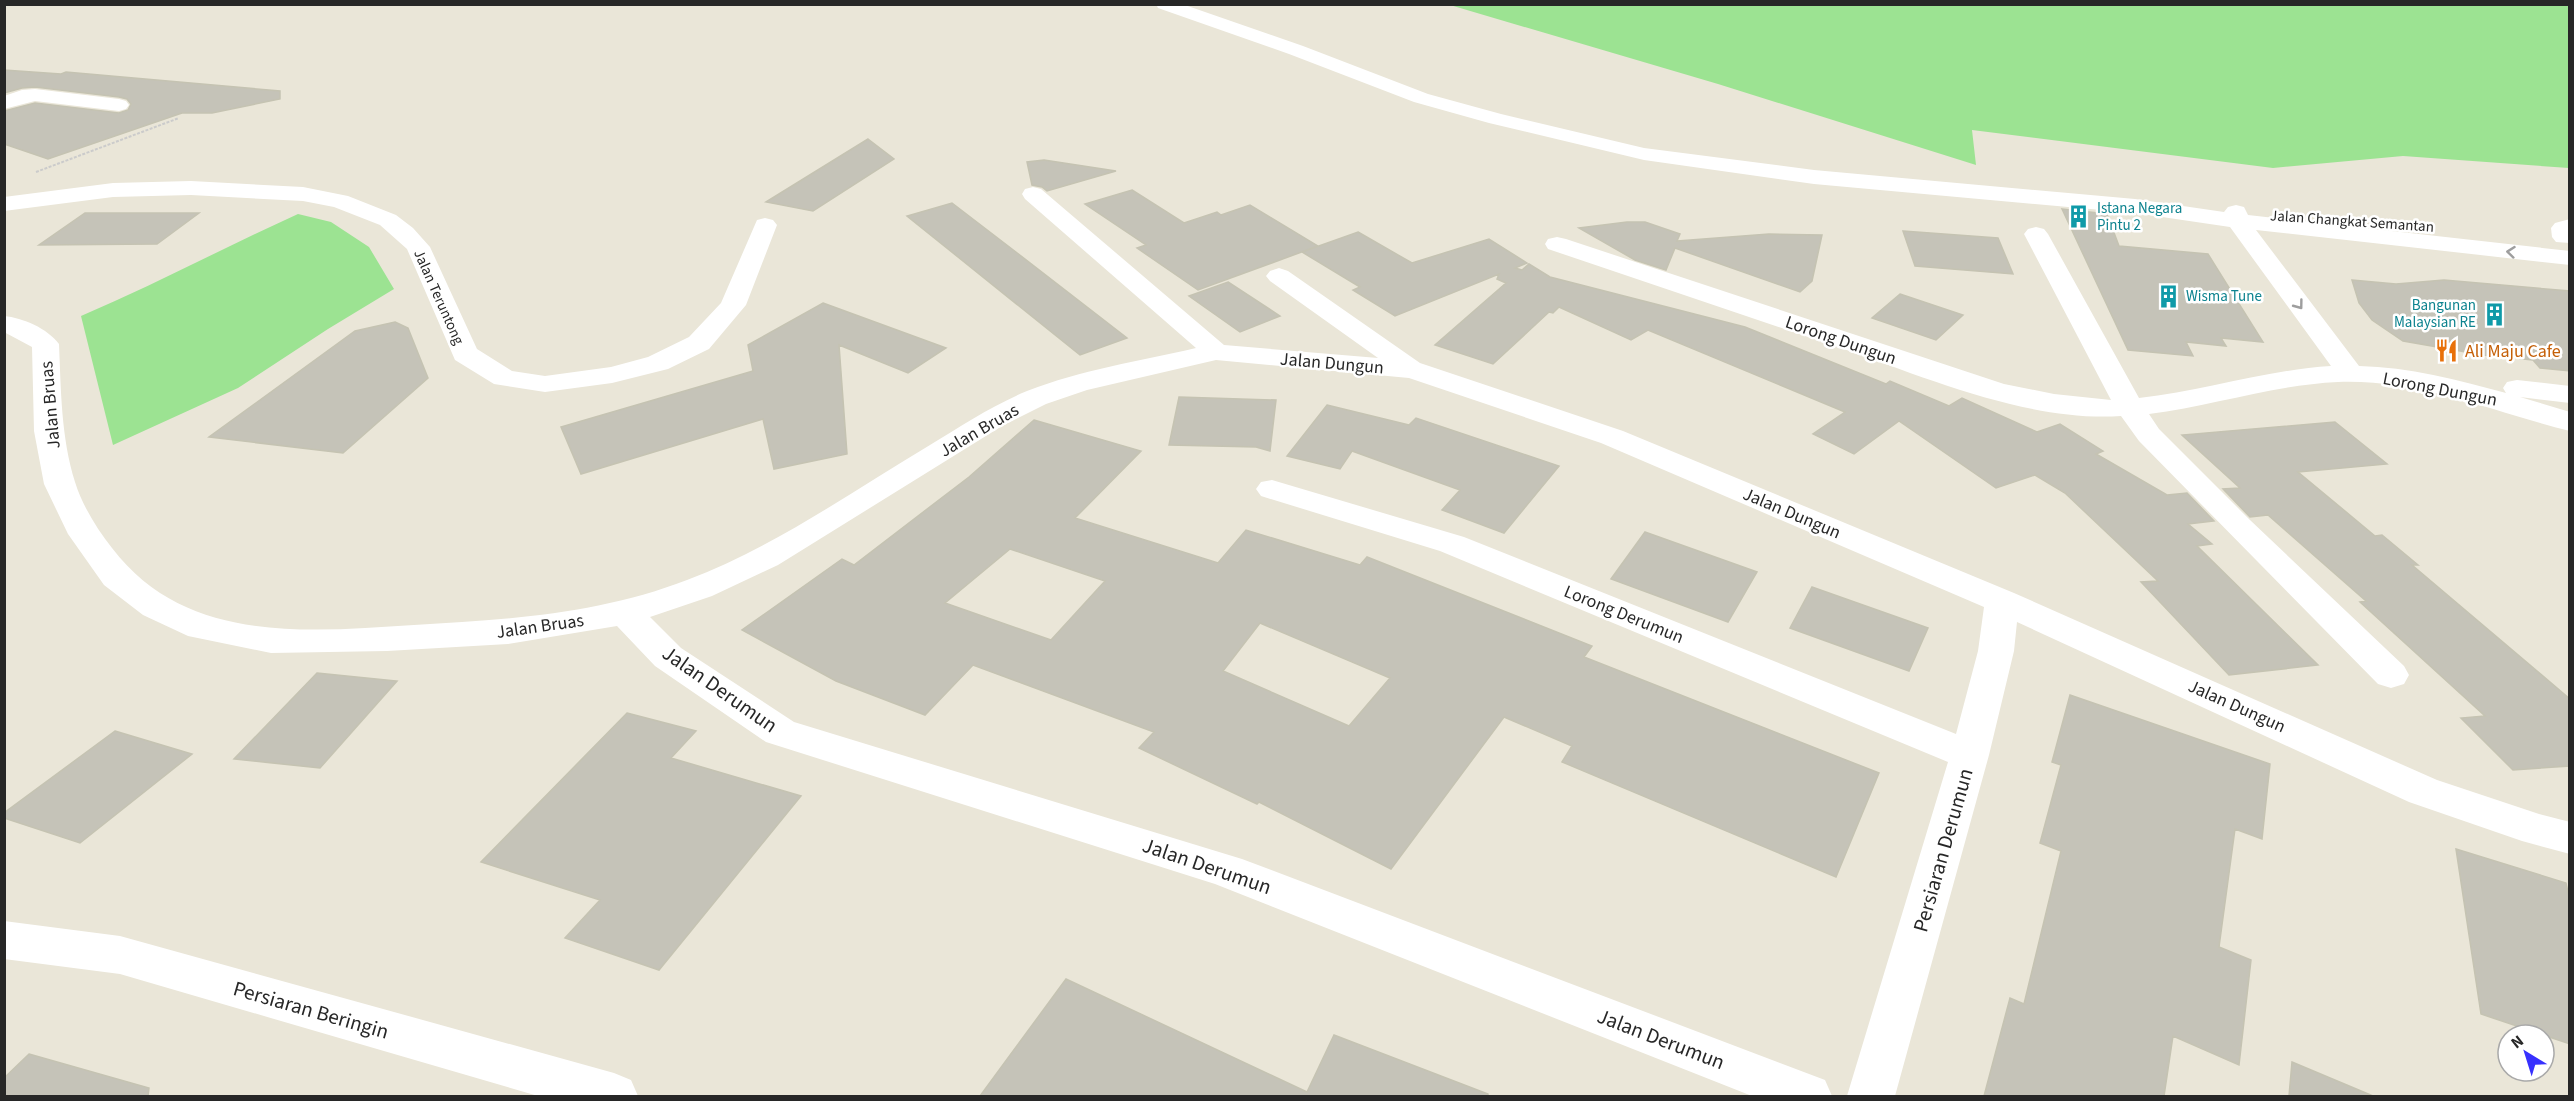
<svg xmlns="http://www.w3.org/2000/svg" width="2574" height="1101" viewBox="0 0 2574 1101" font-family="'Source Sans 3',sans-serif">
<rect width="100%" height="100%" fill="#eae6d8"/>
<path fill="#9ce392" d="M1450,5H2569V168L2403,156L2273,168L1972,130L1976,165L1718,84Z
M298,214L331,222L369,247L394,289L328,329L238,388L113,445L81,316C154,285 225,247 298,214Z"/>
<path fill="#c5c3b8" stroke="#c5c3b2" stroke-width="1.5" fill-rule="evenodd" d="M4,70L61,74L66,72L280,91V99L212,113H182L48,159L4,144V111L35,103L119,113L128,110L131,104L127,99L119,97L35,87L22,88L4,93Z
M868,139L894,159L813,211L766,202Z
M1044,160L1116,171L1047,191L1042,187L1032,185L1027,162Z
M1132,190L1184,223L1217,212L1221,215L1250,205L1318,246L1198,290L1137,248L1146,245L1085,204Z
M952,203L1012,249L1127,338L1080,355L907,216Z
M2062,209L2107,214L2119,246L2208,254L2263,342L2221,338L2226,346L2186,342L2193,356L2128,350Z
M85,213H199L157,244L39,245Z
M1627,222H1645L1680,234L1677,241L1769,234L1822,235L1812,281L1800,292L1675,248L1666,270L1635,260L1579,228Z
M1903,231L1998,238L2013,274L1915,266Z
M1358,232L1412,263L1489,239L1527,263L1515,268L1522,270L1529,264L1550,277L1745,327L1886,384L1890,381L1949,406L1962,398L2037,432L2060,424L2103,451L2096,454L2167,495L2187,493L2214,521L2188,524L2212,544L2197,546L2318,665L2229,675L2141,582L2158,581L2065,493L2035,475L1996,488L1899,421L1854,454L1813,434L1845,412L1648,330L1631,340L1559,307L1553,313L1549,312L1493,364L1435,345L1506,283L1497,279L1499,274L1395,316L1353,290L1360,287L1302,252Z
M2352,280L2396,284L2444,280L2570,291V371L2540,368L2533,360L2483,355L2403,341L2372,320L2359,303Z
M1228,282L1280,316L1240,332L1189,296Z
M1900,294L1963,315L1936,340L1872,318Z
M823,303L946,348L908,373L839,345L847,454L774,469L763,419L581,474L561,427L753,371L748,345Z
M395,322L408,328L428,378L343,453L209,437L355,331Z
M1179,397L1276,400L1270,451L1256,447L1169,445Z
M1327,405L1409,425L1416,418L1559,466L1504,533L1442,510L1460,490L1352,451L1340,469L1287,456Z
M1034,420L1141,451L1075,518L1218,563L1246,530L1360,565L1367,557L1592,646L1584,657L1879,773L1836,877L1562,762L1572,746L1504,717L1391,869L1259,802L1257,804L1139,748L1154,732L973,665L925,715L836,681L742,630L842,559L854,565L969,477ZM1010,549L1105,581L1051,640L945,603ZM1260,623L1390,678L1349,726L1223,671Z
M2335,422L2387,464L2298,472L2375,536L2382,535L2418,565H2412L2570,699V766L2513,770L2461,718L2485,716L2360,602L2366,601L2268,515L2250,517L2223,489L2240,488L2182,435Z
M1645,532L1757,572L1728,622L1611,579Z
M1812,587L1928,628L1909,671L1790,628Z
M317,673L397,681L320,768L234,759Z
M2070,695L2270,764L2262,839L2235,829L2219,947L2251,960L2239,1065L2173,1036L2164,1096H1984L2010,998L2024,1004L2061,851L2040,843L2061,765L2052,762Z
M627,713L696,731L671,758L801,796L659,970L565,938L600,900L481,862Z
M115,731L192,754L80,843L4,818V813Z
M2456,849L2566,883L2570,901V1044L2481,1014Z
M1066,979L1307,1092L1334,1035L1488,1094V1096H980Z
M29,1054L149,1088L148,1096H4V1078Z
M2292,1062L2373,1096H2289Z"/>
<g fill="none" stroke-linecap="round" stroke-linejoin="round">
<path stroke="#cbcbcb" stroke-width="2" stroke-dasharray="3 1.5" stroke-linecap="butt" d="M36,172L179,118"/>
<path fill="#fff" fill-rule="evenodd" d="M1156,4H1182L1303,46L1428,94L1501,114L1644,148L1814,170L2135,199L2224,212L2228,207L2236,205L2244,207L2248,215L2570,251V265L2256,230L2359,366C2409,367 2458,380 2506,393L2503,388L2507,382L2517,380L2570,386V403L2520,397L2570,412V431C2493,412 2419,379 2338,382C2274,385 2213,406 2149,414L2159,429L2250,520L2404,666L2409,675L2404,684L2391,688L2378,684L2139,441L2121,416C2028,422 1927,378 1841,348C1743,315 1646,282 1548,249L1545,244L1548,239L1557,237L1566,239L2004,384L2054,394L2111,400L2024,234L2028,229L2036,227L2044,229L2048,234L2139,398C2204,391 2266,370 2331,366L2230,227L2135,213L1814,184L1644,160L1489,123L1414,102L1289,54L1158,8Z
M35,89L119,99L126,101L129,105L126,109L119,111L35,101L4,109V96L22,90Z
M191,181L303,187L348,196L396,215L413,228L430,247L477,349L512,371L545,376L611,367L648,357L689,337L721,303L757,220L765,218L773,220L777,225L746,305L709,349L668,369L612,383L545,392L494,384L455,360L407,249L380,225L334,207L303,201L191,195L113,197L4,211V197L113,183Z
M1033,187L1041,189L1224,345L1378,358L1270,281L1266,276L1270,271L1279,268L1288,271L1420,363L1623,431L2014,593L2437,780L2539,814L2570,822V854L2522,841L2409,802L2017,622L2014,651L1989,755L1895,1096H1847L1948,762L1440,551L1261,496L1256,489L1261,482L1272,480L1464,537L1956,734L1978,651L1984,607L1601,443L1409,378L1216,360L1087,390L1046,404L1002,426L778,565L712,596L650,617L681,648L794,722L1242,859L1825,1080L1832,1096H1752L1215,884L766,742L655,666L617,626L508,644L387,651L271,653L188,636L143,615L104,585L68,534L44,484L34,431L32,347L4,332V316C23,318 47,328 59,344C61,390 61,437 75,482C82,505 97,529 112,548C185,644 306,632 414,625C506,620 599,614 687,580C773,548 851,492 930,445C961,426 993,405 1027,391C1081,370 1140,361 1196,348L1025,199L1022,194L1025,189Z
M2570,219V243L2556,242L2552,237L2551,228L2555,223Z
M4,921L120,936L614,1073L631,1080L638,1096H538L120,974L4,959Z"/>
</g>
<defs><path id="oneway-chevron" d="M-2-3.5L2.5 0L-2 3.5" fill="none" stroke-width="1.6" stroke-linecap="round" stroke-linejoin="round" transform="scale(1.5)"/></defs>
<g stroke="#9e9e9e">
<use href="#oneway-chevron" transform="translate(2511 252) rotate(-174)"/>
<use href="#oneway-chevron" transform="translate(2299 305) rotate(53)"/>
</g>
<defs>
<symbol id="building-bare" viewBox="-9 -9 18 18"><path d="M-4-6H4V6H1V3H-1V6H-4ZM-2.5-4.3h1.7v1.8h-1.7ZM.8-4.3h1.7v1.8H.8ZM-2.5-1h1.7V.8h-1.7ZM.8-1h1.7V.8H.8Z" fill="#0f9aa8" stroke="#fff" stroke-width="2.5" paint-order="stroke"/></symbol>
<symbol id="restaurant-bare" viewBox="-9 -9 18 18"><path d="M-5-6h1v4h1v-4h1v4h1v-4h1v5L-1.5 .5V6h-2V.5L-5-1ZM5-6V6H3V1.5H1.5Q1.5-4 5-6Z" fill="#e8710a" stroke="#fff" stroke-width="2.5" paint-order="stroke"/></symbol>
</defs>
<g fill-rule="evenodd">
<use href="#building-bare" x="2062" y="200" width="33" height="33"/>
<use href="#building-bare" x="2152" y="280" width="33" height="33"/>
<use href="#building-bare" x="2478" y="298" width="33" height="33"/>
<use href="#restaurant-bare" x="2430" y="334" width="33" height="33"/>
</g>
<g text-anchor="middle" stroke-width="5" stroke-linejoin="round" paint-order="stroke">
<g font-size="15" fill="#0d838f" stroke="#fff" text-anchor="start">
<text x="2097" y="213">Istana Negara<tspan x="2097" dy="17">Pintu 2</tspan></text>
<text x="2186" y="301">Wisma Tune</text>
<text x="2476" y="310" text-anchor="end">Bangunan<tspan x="2476" dy="17">Malaysian RE</tspan></text>
</g>
<g font-size="15" fill="#272727" stroke="#fff">
<text transform="translate(2352 221) rotate(4)" y="5">Jalan Changkat Semantan</text>
<text transform="translate(439 297) rotate(66)" y="5">Jalan Teruntong</text>
</g>
<g font-size="18" fill="#272727" stroke="#fff">
<text transform="translate(1841 340) rotate(19)" y="6">Lorong Dungun</text>
<text transform="translate(1332 363) rotate(5)" y="6">Jalan Dungun</text>
<text transform="translate(2440 389) rotate(11)" y="6">Lorong Dungun</text>
<text transform="translate(50 405) rotate(-95)" y="6">Jalan Bruas</text>
<text transform="translate(979 430) rotate(-30)" y="6">Jalan Bruas</text>
<text transform="translate(1792 513) rotate(23)" y="6">Jalan Dungun</text>
<text transform="translate(1624 614) rotate(22)" y="6">Lorong Derumun</text>
<text transform="translate(540 626) rotate(-8)" y="6">Jalan Bruas</text>
<text transform="translate(2237 706) rotate(24)" y="6">Jalan Dungun</text>
</g>
<g font-size="18" fill="#c56008" stroke="#fff" text-anchor="start">
<text x="2465" y="357">Ali Maju Cafe</text>
</g>
<g font-size="21" fill="#272727" stroke="#fff">
<text transform="translate(720 689) rotate(35)" y="7">Jalan Derumun</text>
<text transform="translate(1943 850) rotate(-74)" y="7">Persiaran Derumun</text>
<text transform="translate(1207 866) rotate(19)" y="7">Jalan Derumun</text>
<text transform="translate(311 1010) rotate(16)" y="7">Persiaran Beringin</text>
<text transform="translate(1661 1039) rotate(21)" y="7">Jalan Derumun</text>
</g>
</g>
<rect width="2574" height="1101" fill="none" stroke="#272727" stroke-width="12"/>
<g transform="translate(2526 1053) rotate(322)"><circle r="28" fill="#ffffff" stroke="#a9a9a9" stroke-width="1.5"/>
<path d="M0-4.5L10 22L0 15L-10 22Z" fill="#3731fe"/>
<text y="-9" font-size="16" font-weight="bold" text-anchor="middle" fill="#272727">N</text>
</g>
</svg>
